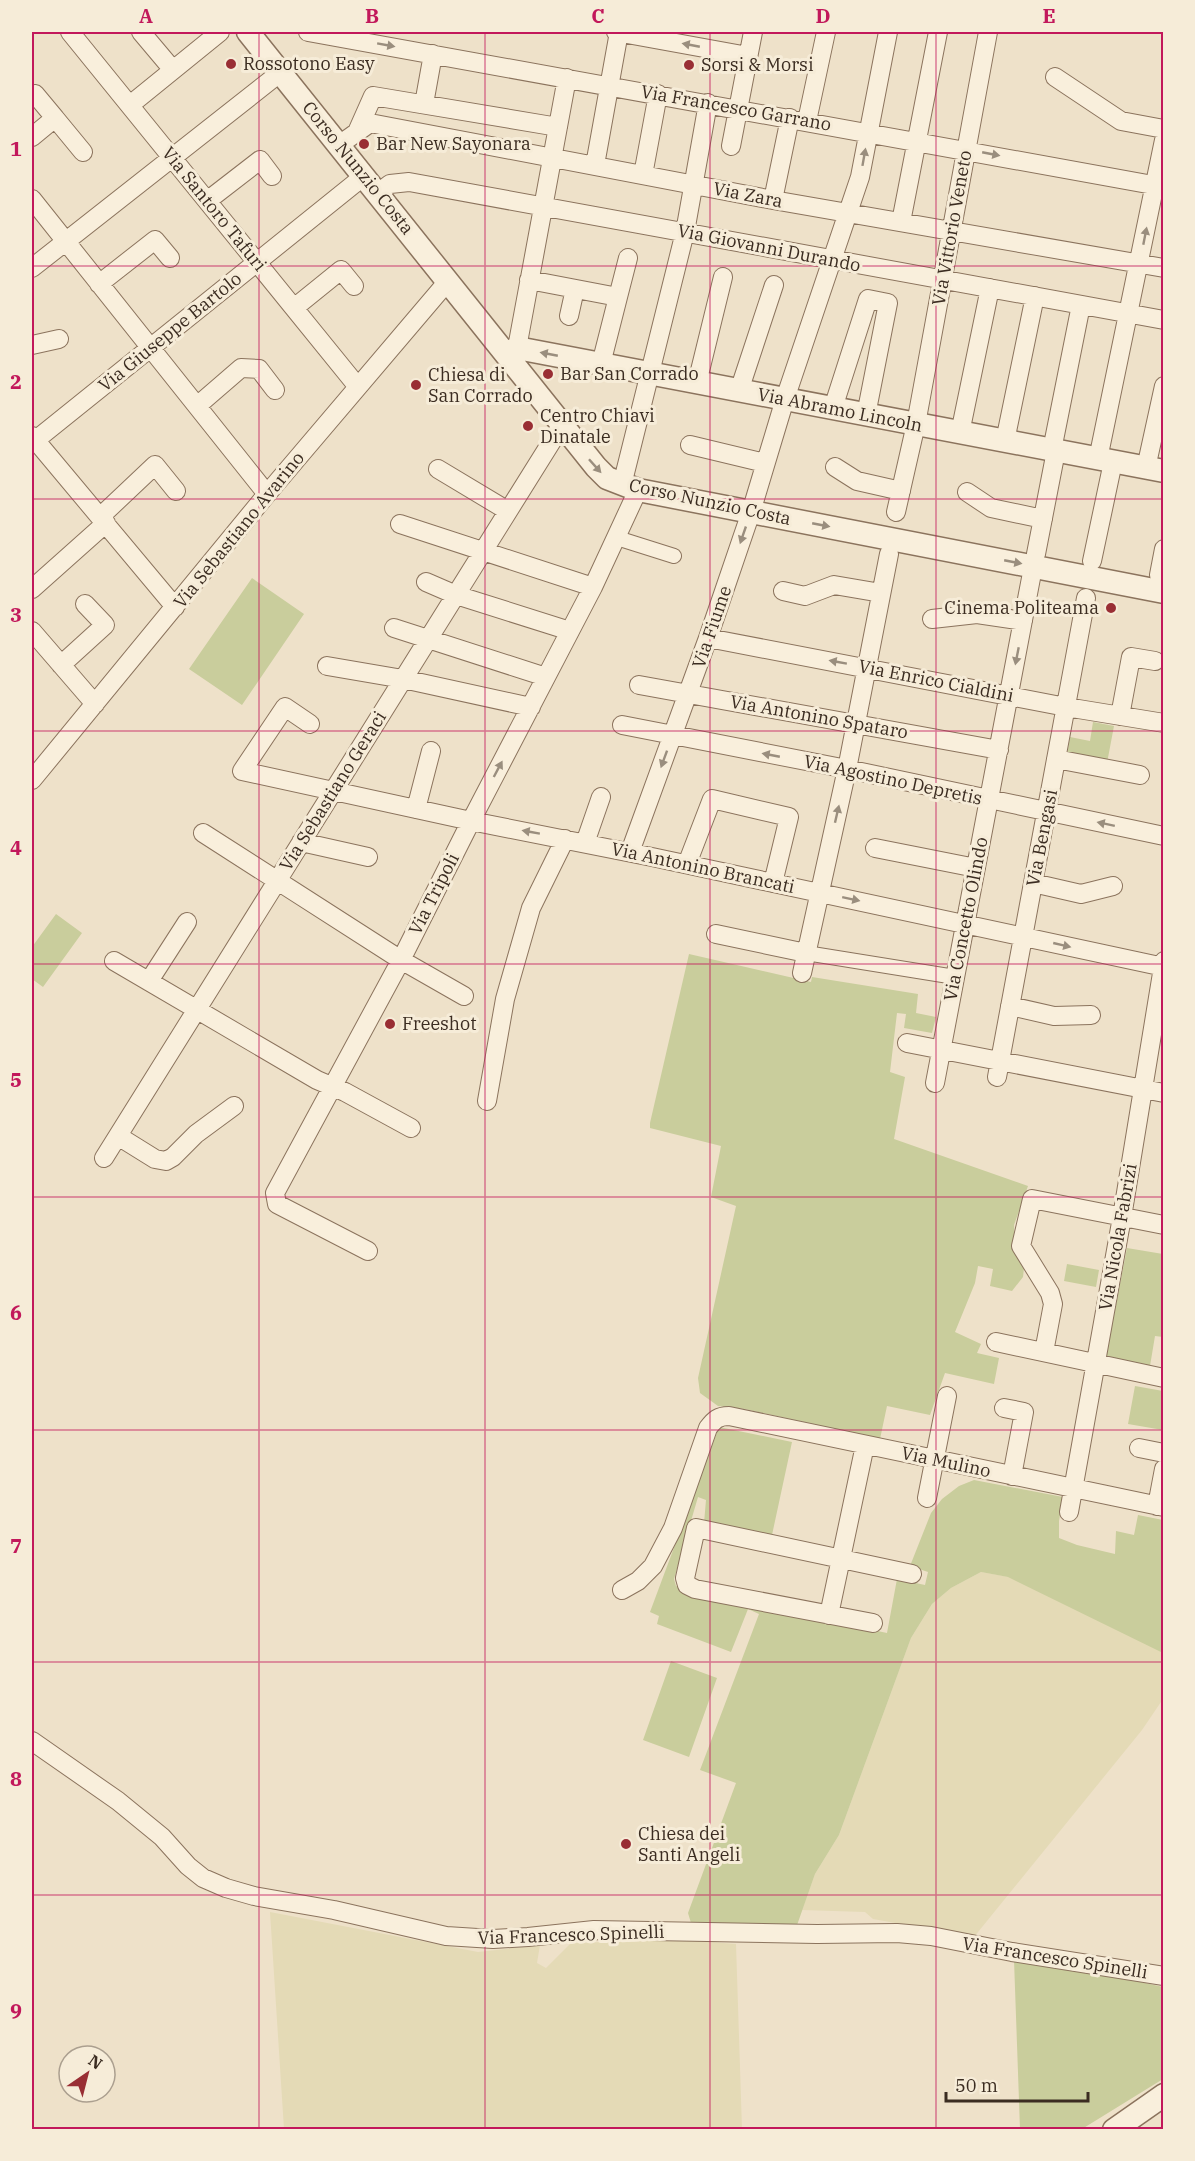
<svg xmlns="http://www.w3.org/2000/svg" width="1195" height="2161" viewBox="0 0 1195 2161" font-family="'IBM Plex Serif',serif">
<rect width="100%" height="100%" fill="#eee1c9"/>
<path fill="#e4dab6" d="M981,1572L1009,1577L1159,1649L1163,1653V1699L1142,1730L974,1937L873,1919L865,1912L802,1910L815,1874L839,1835L911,1638L932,1604L951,1588Z
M270,1912L478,1952L540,1945L537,1963L546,1968L571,1943L684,1940L736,1944L742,2129H284Z"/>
<path fill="#c9cd9c" d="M252,578L304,614L242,705L189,669Z
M1093,722L1114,726L1107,763L1067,755L1070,737L1090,741Z
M56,914L82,933L43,987L32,979V947Z
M689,954L811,982L812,977L918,994L916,1013L936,1017L932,1033L904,1028L906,1014L897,1013L890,1072L905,1077L894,1139L1028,1186L1014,1225L1015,1248L1024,1268L1023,1277L1012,1291L990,1286L993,1269L978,1266L975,1283L955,1332L981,1344L977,1353L999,1358L994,1384L945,1373L930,1415L887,1406L880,1439L745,1409L718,1406L700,1393L698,1378L736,1206L711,1197L721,1146L650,1128V1123Z
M1127,1248L1163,1254L1164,1291L1161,1303L1163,1313V1337L1155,1336L1150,1366L1106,1356Z
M1067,1264L1099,1270L1096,1287L1064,1281Z
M1135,1386L1163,1391V1430L1128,1424Z
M719,1427L792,1442L772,1535L704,1523L706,1500L698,1497L674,1579L676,1586L688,1591L887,1633L897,1579L925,1585L928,1572L910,1566L931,1513L942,1499L959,1486L974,1480L1063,1497L1059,1521V1538L1077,1545L1115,1554L1116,1531L1134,1535L1138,1515L1163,1520V1653L1008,1577L981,1572L951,1588L932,1604L911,1638L839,1835L815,1874L796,1928L691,1923L688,1913L736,1783L700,1770L759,1614L748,1609L731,1652L657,1624L659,1616L650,1612Z
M671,1661L717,1678L689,1757L643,1740Z
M1014,1960L1114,1976L1163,1987V2079L1082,2129H1020Z"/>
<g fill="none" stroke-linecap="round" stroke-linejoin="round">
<defs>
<path id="pedestrian" d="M617,538L674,556
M806,953L955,977"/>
<path id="minor" d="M70,32L358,387
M141,32L173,70
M308,32L1164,187
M616,32L748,56
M1055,77L1121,121L1164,129
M35,94L55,118
M424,104L433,54
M130,105L220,32
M807,121L826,32
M357,132L373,96L558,127
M32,137L55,118L83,152
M339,145L370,123L773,200L1164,268
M731,146L753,32
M595,165L619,32
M643,175L658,94
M378,193L390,184L409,182L1164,320
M32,199L267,494
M773,200L790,118
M207,201L260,160L272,176
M901,222L938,32
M32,268L281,72
M529,280L618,297L601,364
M99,284L155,240L170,258
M618,297L628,258
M294,308L341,270L354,286
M569,316L575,289
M32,345L59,339
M517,348L567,78
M697,383L723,277
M739,391L774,285
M197,406L241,368L259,369L275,390
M833,408L868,299L888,303L866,415
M960,433L990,288
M32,436L175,607
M1005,441L1035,296
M32,443L364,176
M690,445L765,463
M1052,450L1081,305
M1098,459L1164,140
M835,467L857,481L901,491
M1146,468L1164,386
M438,469L508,511
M622,485L685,232L708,103
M967,492L991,508L1043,519
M896,512L916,424L988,32
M100,517L155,465L176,491
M400,524L593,587
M1036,554L1056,451
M1092,561L1113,462
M1159,575L1164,549
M426,582L456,595L570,631
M32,589L106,523
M783,591L805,596L834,585L881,593
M932,619L977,614L1023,621
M394,628L546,677
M32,631L95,704
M708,638L1066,707L1164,723
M61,665L105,625L85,604
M327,666L403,679L531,707
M639,685L999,750
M1120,716L1131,657L1155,661
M310,724L285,707L242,771L471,821L652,857L1164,967
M622,725L847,769L1164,836
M1056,759L1140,775
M32,780L267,494L448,281
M416,809L431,751
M203,833L401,960L464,996
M301,842L368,857
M585,843L601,797
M875,848L976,868
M630,852L708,638L751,512L785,399L860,177L888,32
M687,864L712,799L789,817L773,883
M1033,883L1081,894L1113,886
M716,934L806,953
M114,961L317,1080L345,1092L411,1128
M802,973L847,769L889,554
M149,981L187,922
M1010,1006L1054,1016L1091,1015
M907,1043L1164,1093
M997,1077L1086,598
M935,1083L1031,578
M487,1101L505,999L531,908L565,839
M118,1136L155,1159L166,1161L173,1157L196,1134L234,1106
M104,1158L562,425
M368,1251L277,1204L275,1193L401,960L471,821L593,587L638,490
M996,1342L1164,1378
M1044,1352L1053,1304L1050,1293L1021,1246L1032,1199L1164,1225
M1004,1408L1024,1412L1012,1476
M1139,1448L1164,1453
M927,1498L947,1396
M1157,1506L1164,1469
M1069,1512L1122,1217L1164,961
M622,1590L638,1581L653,1566L673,1528L708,1428C714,1420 718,1416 729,1416L1164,1507
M829,1615L865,1445
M873,1623L695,1589L687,1585L685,1578L696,1528L912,1574
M32,1741L118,1801L162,1837L188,1866L203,1878L226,1888L254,1896L334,1910L446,1936L493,1939L528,1937L594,1930L817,1934L897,1933L931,1936L1012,1952L1164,1976"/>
<path id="tertiary" d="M248,32L596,467L607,478L638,490L1164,592
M506,354L517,348L1164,471
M1114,2130L1164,2095"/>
</defs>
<use href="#pedestrian" stroke="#8b735d" stroke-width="16"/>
<use href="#minor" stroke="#8b735d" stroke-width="20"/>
<use href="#tertiary" stroke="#8b735d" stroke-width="25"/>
<use href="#pedestrian" stroke="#f9efdc" stroke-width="14"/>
<use href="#minor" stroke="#f9efdc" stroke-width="18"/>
<use href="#tertiary" stroke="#f9efdc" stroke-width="22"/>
</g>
<defs><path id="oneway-solid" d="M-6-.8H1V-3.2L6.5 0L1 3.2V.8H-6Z" transform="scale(1.5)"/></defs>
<g fill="#9a8e7e">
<use href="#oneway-solid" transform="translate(386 45) rotate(10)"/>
<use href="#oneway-solid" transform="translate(691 45) rotate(-169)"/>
<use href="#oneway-solid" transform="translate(991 154) rotate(11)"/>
<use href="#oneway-solid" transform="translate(864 157) rotate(-80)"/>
<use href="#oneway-solid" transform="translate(1145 236) rotate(-79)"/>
<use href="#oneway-solid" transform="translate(549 354) rotate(-169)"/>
<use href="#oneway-solid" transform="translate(595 466) rotate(48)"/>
<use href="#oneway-solid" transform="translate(821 525) rotate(11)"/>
<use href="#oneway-solid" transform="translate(743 535) rotate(109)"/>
<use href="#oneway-solid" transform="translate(1013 562) rotate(11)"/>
<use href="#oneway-solid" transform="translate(1017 656) rotate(101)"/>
<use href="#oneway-solid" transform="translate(838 662) rotate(-170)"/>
<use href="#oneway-solid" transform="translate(771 755) rotate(-169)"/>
<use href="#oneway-solid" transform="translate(664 759) rotate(110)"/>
<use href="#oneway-solid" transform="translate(498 769) rotate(-62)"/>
<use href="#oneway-solid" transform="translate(837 814) rotate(-77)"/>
<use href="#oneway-solid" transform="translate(1106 824) rotate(-168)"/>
<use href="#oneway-solid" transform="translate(531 832) rotate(-170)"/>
<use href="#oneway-solid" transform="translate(851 899) rotate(12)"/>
<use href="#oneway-solid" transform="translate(1062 945) rotate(13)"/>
</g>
<path fill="none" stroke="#c2185b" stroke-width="1.5" stroke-opacity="0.55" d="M259,32V2130M485,32V2130M710,32V2130M936,32V2130M32,266H1164M32,499H1164M32,731H1164M32,964H1164M32,1197H1164M32,1430H1164M32,1662H1164M32,1895H1164"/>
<g fill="#992e34" stroke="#f6ecd8" stroke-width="2">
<circle cx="231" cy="64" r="6"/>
<circle cx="689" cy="65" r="6"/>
<circle cx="364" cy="144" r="6"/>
<circle cx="548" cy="374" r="6"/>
<circle cx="416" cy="385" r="6"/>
<circle cx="528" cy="426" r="6"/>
<circle cx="1111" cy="608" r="6"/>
<circle cx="390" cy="1024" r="6"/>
<circle cx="626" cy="1844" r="6"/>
</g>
<g text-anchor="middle" stroke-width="6" stroke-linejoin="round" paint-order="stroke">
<g font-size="18" fill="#3b2c21" stroke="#f6ecd8" text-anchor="start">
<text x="243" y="70">Rossotono Easy</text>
<text x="701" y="71">Sorsi &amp; Morsi</text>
<text x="376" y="150">Bar New Sayonara</text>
<text x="560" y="380">Bar San Corrado</text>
<text x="428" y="381">Chiesa di<tspan x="428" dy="21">San Corrado</tspan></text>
<text x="540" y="422">Centro Chiavi<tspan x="540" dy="21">Dinatale</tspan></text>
<text x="1099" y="614" text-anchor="end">Cinema Politeama</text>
<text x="402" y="1030">Freeshot</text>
<text x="638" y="1840">Chiesa dei<tspan x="638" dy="21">Santi Angeli</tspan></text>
</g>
<g font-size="18" fill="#3b2c21" stroke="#f6ecd8">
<text transform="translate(736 108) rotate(10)" y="6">Via Francesco Garrano</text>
<text transform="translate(358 168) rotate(51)" y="6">Corso Nunzio Costa</text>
<text transform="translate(748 195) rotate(11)" y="6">Via Zara</text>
<text transform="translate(214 209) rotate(51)" y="6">Via Santoro Tafuri</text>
<text transform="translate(952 228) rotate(-80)" y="6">Via Vittorio Veneto</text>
<text transform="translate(769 248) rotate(11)" y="6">Via Giovanni Durando</text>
<text transform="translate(170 332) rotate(-39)" y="6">Via Giuseppe Bartolo</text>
<text transform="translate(840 410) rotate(11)" y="6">Via Abramo Lincoln</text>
<text transform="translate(710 502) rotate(12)" y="6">Corso Nunzio Costa</text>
<text transform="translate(239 530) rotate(-51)" y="6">Via Sebastiano Avarino</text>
<text transform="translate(712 627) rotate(-71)" y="6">Via Fiume</text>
<text transform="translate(936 681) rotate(11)" y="6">Via Enrico Cialdini</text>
<text transform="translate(819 717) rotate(10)" y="6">Via Antonino Spataro</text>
<text transform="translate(893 780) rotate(12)" y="6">Via Agostino Depretis</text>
<text transform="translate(333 791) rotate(-58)" y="6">Via Sebastiano Geraci</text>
<text transform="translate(1042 838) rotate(-79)" y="6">Via Bengasi</text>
<text transform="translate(703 868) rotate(12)" y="6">Via Antonino Brancati</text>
<text transform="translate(434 894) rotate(-63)" y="6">Via Tripoli</text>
<text transform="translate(966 919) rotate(-79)" y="6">Via Concetto Olindo</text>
<text transform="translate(1118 1237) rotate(-80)" y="6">Via Nicola Fabrizi</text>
<text transform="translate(946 1462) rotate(12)" y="6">Via Mulino</text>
<text transform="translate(571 1935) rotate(-2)" y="6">Via Francesco Spinelli</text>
<text transform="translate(1055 1958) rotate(9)" y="6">Via Francesco Spinelli</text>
</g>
</g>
<rect width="1195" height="2161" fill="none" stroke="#f6ecd8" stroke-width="66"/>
<g transform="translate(87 2074) rotate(35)"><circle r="28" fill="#f6ecd8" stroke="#ab9f8f" stroke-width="1.5"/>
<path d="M0-4.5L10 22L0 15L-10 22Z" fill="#992e34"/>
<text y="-9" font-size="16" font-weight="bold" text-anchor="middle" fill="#3b2c21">N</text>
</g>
<path d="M946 2092v9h142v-9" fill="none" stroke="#3b2c21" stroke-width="3"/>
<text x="955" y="2092" font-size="18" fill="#3b2c21" stroke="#f6ecd8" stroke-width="4.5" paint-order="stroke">50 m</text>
<rect x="33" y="33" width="1129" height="2095" fill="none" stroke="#c2185b" stroke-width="2"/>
<g font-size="20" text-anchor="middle" font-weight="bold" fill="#c2185b">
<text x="146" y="23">A</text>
<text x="372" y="23">B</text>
<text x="598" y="23">C</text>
<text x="823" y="23">D</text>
<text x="1049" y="23">E</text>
<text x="16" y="156">1</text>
<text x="16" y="389">2</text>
<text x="16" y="622">3</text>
<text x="16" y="855">4</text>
<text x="16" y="1087">5</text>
<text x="16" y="1320">6</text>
<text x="16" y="1553">7</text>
<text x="16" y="1786">8</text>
<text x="16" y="2018">9</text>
</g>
</svg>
